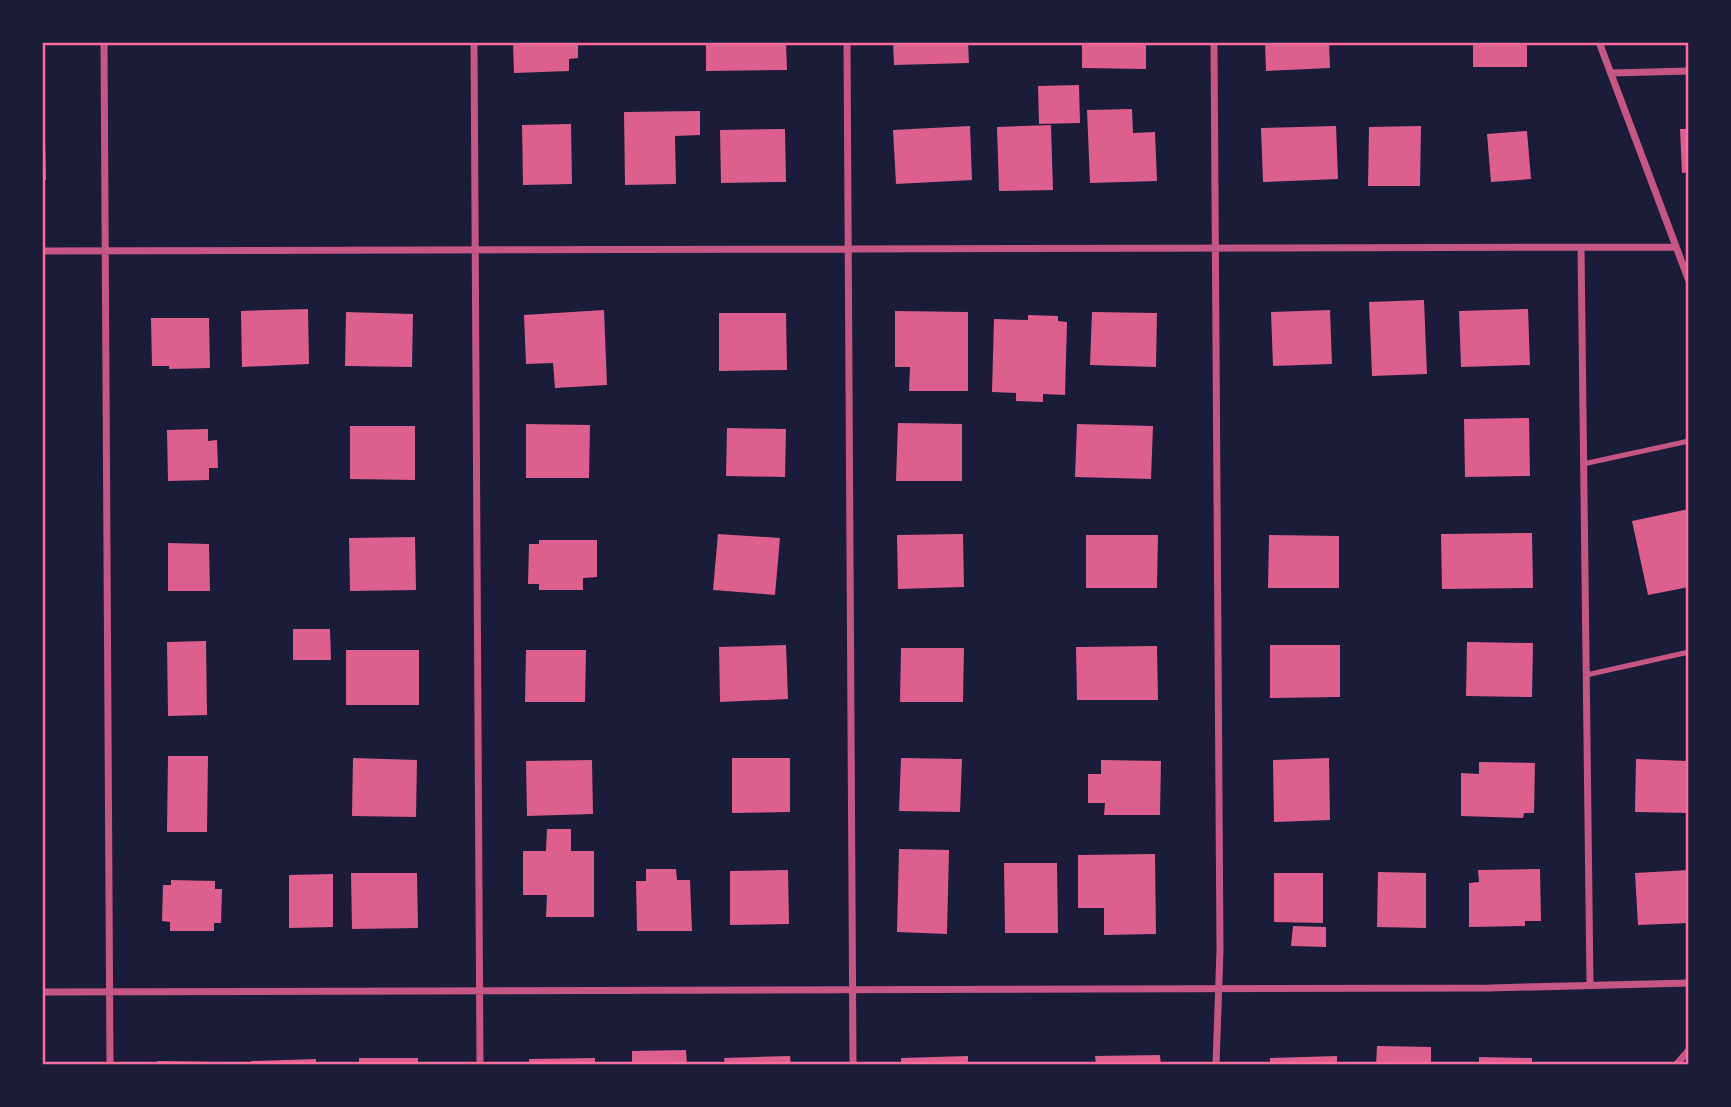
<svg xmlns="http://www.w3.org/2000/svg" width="1731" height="1107" viewBox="0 0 1731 1107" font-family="Spectral,serif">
<rect width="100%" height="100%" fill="#1b1b3a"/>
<path fill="#dd5f8e" d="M513,42H578V58L569,59V71L514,73Z
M706,42H786L787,70L706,71Z
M893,42H968L969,63L894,65Z
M1082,42H1146V69L1082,68Z
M1265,42H1329L1330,68L1266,71Z
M1473,42H1527V67H1473Z
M1079,85L1080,123L1039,124L1038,86Z
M1132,109L1133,133L1155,132L1157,181L1090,183L1087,110Z
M700,111V135L675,136L676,184L625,185L624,112Z
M571,124L572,184L523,185L522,125Z
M1051,125L1053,190L999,191L997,127Z
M970,126L972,180L896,184L893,130Z
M1336,126L1338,179L1263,182L1261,128Z
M1421,126L1420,186H1368L1369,127Z
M785,129L786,182L721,183L720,130Z
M1680,129H1689V172L1682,173Z
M1527,131L1531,179L1491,182L1487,134Z
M42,138H45L46,180H42Z
M1424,300L1427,374L1372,376L1369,302Z
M308,309L309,364L242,367L241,311Z
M1528,309L1530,365L1461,367L1459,311Z
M604,310L607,385L555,388L553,363L526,364L524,315Z
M1330,310L1332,364L1273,366L1271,312Z
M895,311L968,312V391H909L910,367H895Z
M346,312L413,314L412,367L345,366Z
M1092,312L1157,313L1156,367L1090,365Z
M719,313H786L787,370L719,371Z
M1028,315L1058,316V321L1067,322L1065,395L1043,394V402L1016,401V393L992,392L994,319L1028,320Z
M151,318H209L210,368L169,369V366H152Z
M1529,418L1530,476L1465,477L1464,419Z
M898,423L962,424V481H896Z
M526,424L590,425L589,478H526Z
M1077,424L1153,426L1151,479L1075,477Z
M350,426H415V480L350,479Z
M727,428L786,429L785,477L726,476Z
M208,429V441L217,440L218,468H209V480L168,481L167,430Z
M1689,509V587L1648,595L1632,521Z
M1532,533L1533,588L1442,589L1441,534Z
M718,534L780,538L775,595L713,590Z
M963,534L964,587L898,589L897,535Z
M1086,535H1158L1157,588H1086Z
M1269,535L1339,536V588H1268Z
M415,537L416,590L350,591L349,538Z
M539,540H597V577L583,578V590H539V584H528L529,544H539Z
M168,543L209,544L210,591H168Z
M293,629H330L331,660H293Z
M206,641L207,715L168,716L167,642Z
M1467,642L1533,643L1532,697L1466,696Z
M786,645L788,699L720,702L719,647Z
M1270,645H1340V697L1270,698Z
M1157,646L1158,700H1077L1076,647Z
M901,648H964L963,702H900Z
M346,650H419V705H346Z
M526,650H586L585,702H525Z
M168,756H208L207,832H167Z
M353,758L417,760L416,817L352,816Z
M732,758H790V812L732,813Z
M901,758L962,759L960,812L899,811Z
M1329,758L1330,820L1274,822L1273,760Z
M1636,759L1689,761V813L1635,812Z
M592,760L593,814L527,816L526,761Z
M1101,760L1161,761L1160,815H1104L1105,803H1088V774H1101Z
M1479,762L1535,763L1534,813H1524L1523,818L1461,816V773L1479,774Z
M547,829H571V851H594V917H546L547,895H523V851H546Z
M899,849L949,850L947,934L897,932Z
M1155,854L1156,934L1104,935V908H1078V855Z
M1004,863H1057L1058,933H1005Z
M646,869H676L677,880H690L692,931H637L636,881H646Z
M1540,869L1541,921H1525V926L1469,927V883L1479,882L1478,870Z
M788,870L789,924L730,925V871Z
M1689,870V923L1638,925L1635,873Z
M1378,872L1426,873V928L1377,927Z
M351,873H417L418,928L352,929Z
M1274,873H1323V923L1274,922Z
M333,874V927L289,928V875Z
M171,880L215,881V889H222L221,923H214V931H170V922L162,921L163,885H171Z
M1293,926L1326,927V947L1291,946Z
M1377,1046L1431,1047V1065H1376Z
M686,1050L687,1065H632V1051Z
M1160,1055L1161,1065H1096L1095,1056Z
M790,1056L791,1065H725L724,1058Z
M968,1056V1065H901V1058Z
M1337,1056V1065H1270V1058Z
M1479,1057L1532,1058V1065H1479Z
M359,1058H418V1065H359Z
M595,1058V1065H529V1059Z
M316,1059V1065H251V1061Z
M157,1061L221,1062V1065H157Z"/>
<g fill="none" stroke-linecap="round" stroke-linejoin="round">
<path stroke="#c65784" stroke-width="5" d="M1583,464L1689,441
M1586,675L1689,652"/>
<path stroke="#c65784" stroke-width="7" d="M104,42L110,1065
M474,42L480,1065
M847,42L853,1065
M1214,42L1220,950L1216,1065
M1599,42L1689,281
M1612,73L1689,71
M1581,248L1590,984
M42,251L1676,247
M42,992L1489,988L1689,983
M1676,1065L1689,1050"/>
</g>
<rect width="1731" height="1107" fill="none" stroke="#1b1b3a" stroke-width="88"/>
<rect x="44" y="44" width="1643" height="1019" fill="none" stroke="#ff6b9d" stroke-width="2.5"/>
</svg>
